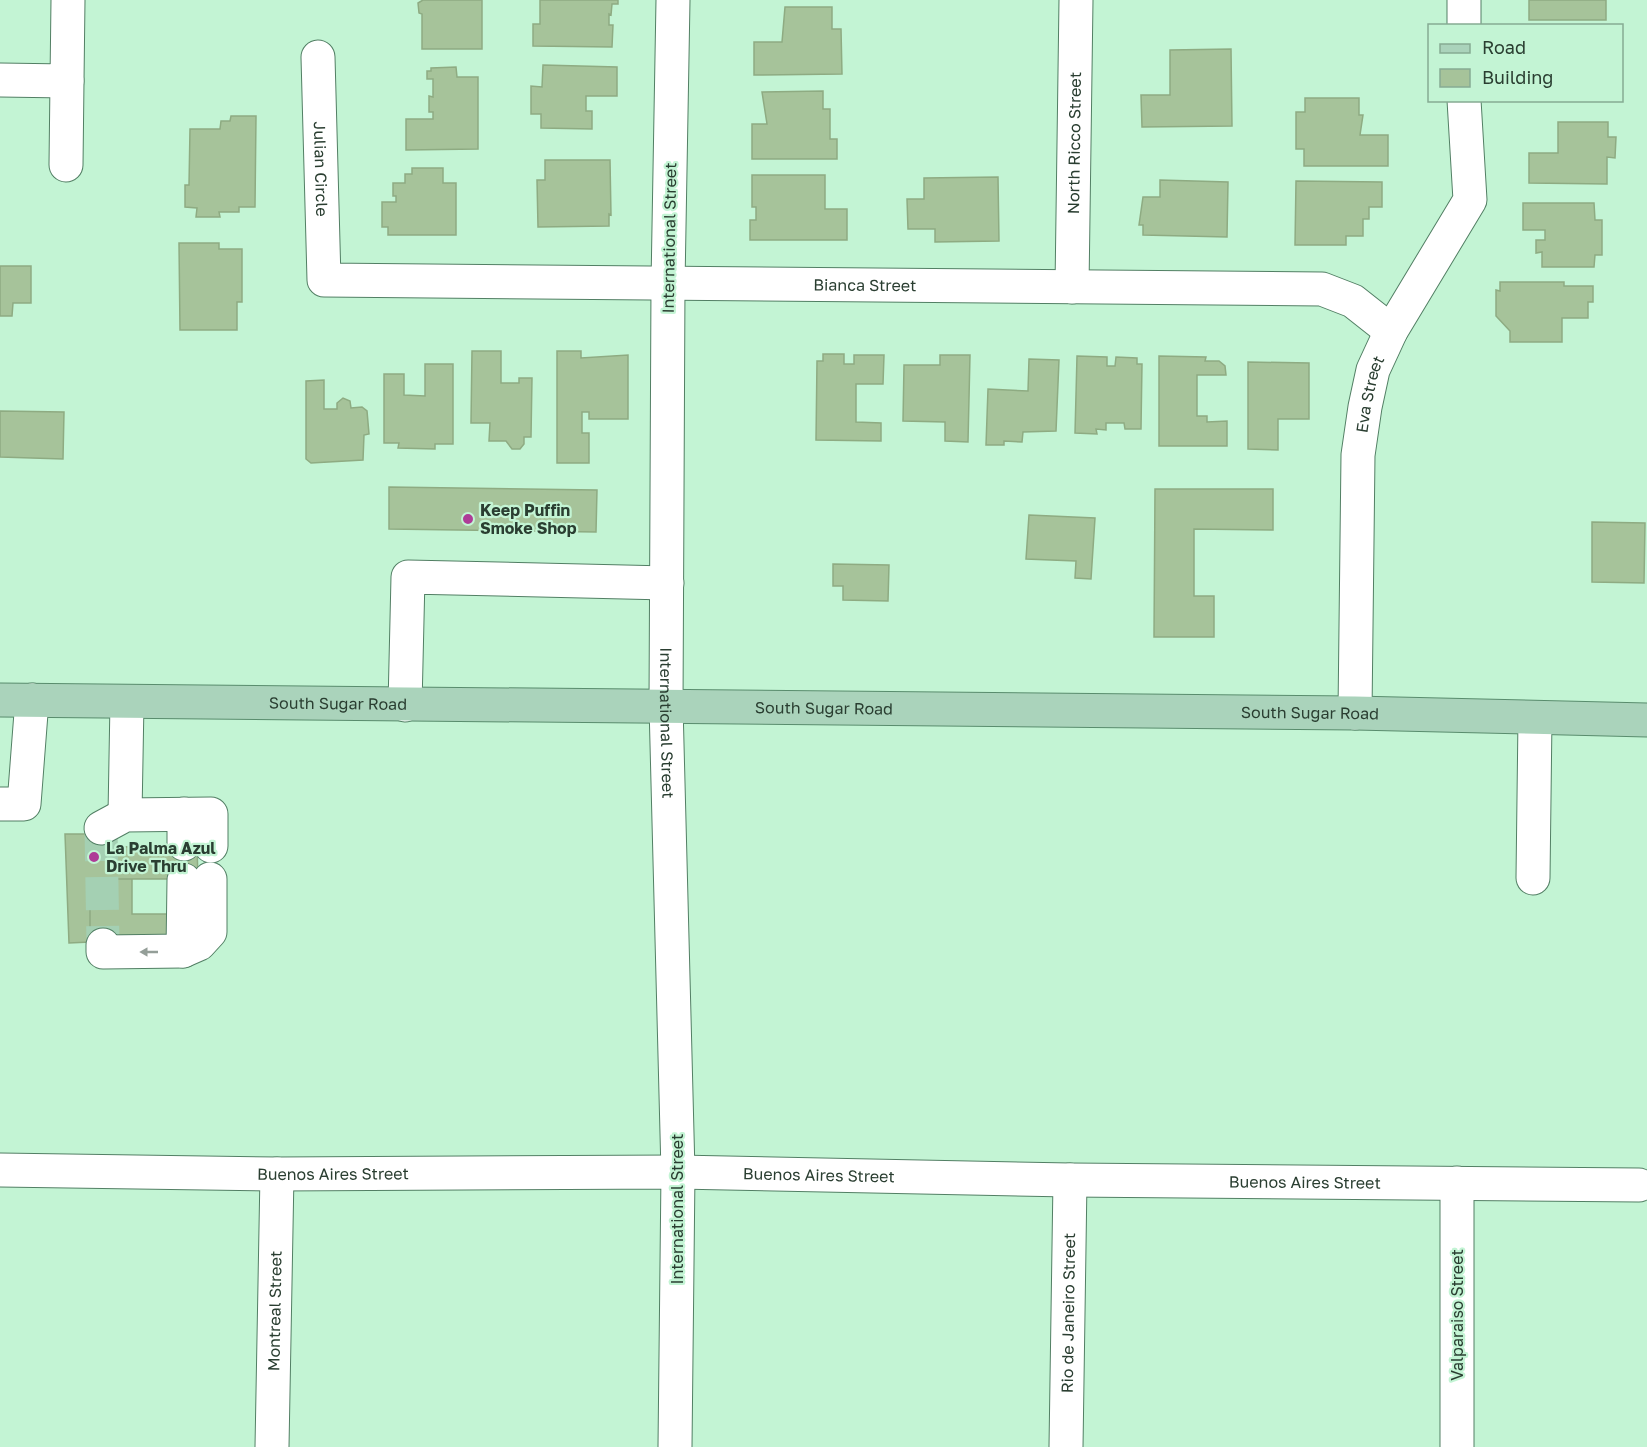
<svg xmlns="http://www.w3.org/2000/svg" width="1647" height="1447" viewBox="0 0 1647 1447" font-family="'Golos Text',sans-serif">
<rect width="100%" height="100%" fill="#c3f4d4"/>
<path fill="#a6c39a" stroke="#8eab82" stroke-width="1.5" d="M423,0H482V49H422V14L419,13L418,3Z
M540,0H618V4H612L611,15L609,14V25H613L612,47L533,46V24H540Z
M1529,0H1606V20H1529Z
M785,7H832V29H841L842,74L754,75V42H782Z
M1231,49L1232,126L1142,127L1141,95H1170V50Z
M543,65L617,67V96H586V111H592V129L541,128V114H531V86L542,87Z
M456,67L457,77H478V149L406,150V119H433V112H429V96L433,97V79H427V71H431V68Z
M823,91V109H830V139H837V159H752V124H767L762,92Z
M1305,98H1359V115H1363L1360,135H1388V166H1304V149H1296V112H1305Z
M231,116H256L255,207H239V212H219L220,217H196L197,208L185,207V185H189L190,129H220L221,121H230Z
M1558,122H1608V137H1616L1615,158L1607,157V184L1529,183V153H1558Z
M545,160H610L611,215L609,214V226L538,227L537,180H545Z
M412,168H443V183H456V235H388V227H382V202H396V196H393V183H405V174H412Z
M752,175H825V209H847V240H750V220H756V207H752Z
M998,177L999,241L935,242V229H908L907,199H924V178Z
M1160,180L1228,182L1227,237L1143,235V225H1139L1143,197H1160Z
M1296,181L1382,182V207H1369V219H1363V236H1346V245H1295Z
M1523,203H1594L1595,220H1602V255H1595L1594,267H1542V252L1536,253V240H1545V230H1523Z
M179,243H219V249H242V302H237V330H180Z
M0,266H31V303H13L12,316H0Z
M1500,282H1564V286H1593V302H1588V318H1562V342H1510V331L1496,316V290L1500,291Z
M472,351H501V383H519V378H532L531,437H524V444L520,449H512L506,441H489L490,423H471Z
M557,351H581V358L628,355V419H589V412H582V433H589V463H557Z
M823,354H844V364H854V355H884L883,384H856V422L881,423V441L816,440L817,361H823Z
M940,355H970L968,442L945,441V422L903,421L904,365H940Z
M1077,356L1107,357V366H1115L1116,357L1137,358V364H1142L1141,429H1125L1124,423H1106V430L1096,429L1097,434L1075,433Z
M1159,356L1206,357L1205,361H1219L1225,366L1226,375H1197V416H1207V422L1227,421V446H1159Z
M1029,359L1059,360L1056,431L1023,432L1022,442L1004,441V445H986L988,389L1028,391Z
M1248,362L1309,363V419H1278V450L1248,449Z
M425,364H453V444H435V449L398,448L399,443H384V374H404V395L425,396Z
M324,380V409H337V403L343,398L350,401L351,408L362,407L367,411L369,434L364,435L363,460L311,463L306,459V381Z
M0,411L64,412L63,459L0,457Z
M389,487L597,490L596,532L389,529Z
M1155,489H1273V530L1194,529V596H1214V637H1154Z
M1029,515L1095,518L1091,579L1075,578L1076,561L1026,559Z
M1592,522L1645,523L1644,583L1592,582Z
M833,564L889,565L888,601L843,600V586H833Z
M65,834H116V847L197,846L198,879H116V894H90V942L69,943Z
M116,879H132V914H181V942H90V894H116Z"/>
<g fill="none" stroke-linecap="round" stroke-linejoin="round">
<path stroke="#a4d0b3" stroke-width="33" stroke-dasharray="33 16" stroke-linecap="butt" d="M101,828L103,945"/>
<defs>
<g id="minor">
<path id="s1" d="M673,0L668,284L666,705L678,1172L675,1447"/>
<path d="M1464,0V26"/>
<path id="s2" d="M318,57L324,280L1322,289L1353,301L1391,331"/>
<path d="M0,80L67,81L68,0"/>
<path d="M66,165L67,81"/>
<path id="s3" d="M1072,287L1076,0"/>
<path d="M405,705L408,577L667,583"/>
<path id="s4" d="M1355,713L1358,455L1365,407L1373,370L1391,331L1470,200L1464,100"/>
<path d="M0,804H24L32,700"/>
<path d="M125,815L127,702"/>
<path d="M101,828L125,815L211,814V846"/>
<path d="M184,844V814"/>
<path d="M1533,878L1535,718"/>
<path d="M103,945V952L183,951L199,944L210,932V879"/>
<path d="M183,951L184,880"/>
<path id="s5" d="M0,1170L277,1174L678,1172L1070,1180L1639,1185"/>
<path id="s6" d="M272,1447L277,1174"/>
<path id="s7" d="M1066,1447L1070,1180"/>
<path d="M1457,1447V1183"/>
</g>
<g id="major">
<path id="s8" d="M0,700L1355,713L1647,720"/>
</g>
</defs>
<use href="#minor" stroke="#527f64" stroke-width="35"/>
<use href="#major" stroke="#598c6d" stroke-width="35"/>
<use href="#minor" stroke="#fff" stroke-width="33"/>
<use href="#major" stroke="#aad3bb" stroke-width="33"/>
</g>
<defs><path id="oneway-solid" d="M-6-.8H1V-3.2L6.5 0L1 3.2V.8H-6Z" transform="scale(1.5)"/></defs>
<use fill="#949e98" href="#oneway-solid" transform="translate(149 952) rotate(180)"/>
<g fill="#ae3c97" stroke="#c3f4d4" stroke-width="2">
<circle cx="468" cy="519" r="6"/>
<circle cx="94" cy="857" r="6"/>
</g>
<g text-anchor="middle" stroke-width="4.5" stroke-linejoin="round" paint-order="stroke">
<g font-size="16" fill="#2a3e31" stroke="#c3f4d4">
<text dy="6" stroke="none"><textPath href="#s3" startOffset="144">North Ricco Street</textPath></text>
<text dy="6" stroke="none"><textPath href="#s2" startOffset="112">Julian Circle</textPath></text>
<text transform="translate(669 238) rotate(-89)" y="6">International Street</text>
<text dy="6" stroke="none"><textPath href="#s2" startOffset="764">Bianca Street</textPath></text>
<text dy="6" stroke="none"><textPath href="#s4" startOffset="320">Eva Street</textPath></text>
<text dy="6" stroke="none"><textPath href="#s8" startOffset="338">South Sugar Road</textPath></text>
<text dy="6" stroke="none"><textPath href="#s8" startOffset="824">South Sugar Road</textPath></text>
<text dy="6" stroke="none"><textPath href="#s8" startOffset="1310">South Sugar Road</textPath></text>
<text dy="6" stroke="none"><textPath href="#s1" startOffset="723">International Street</textPath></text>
<text dy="6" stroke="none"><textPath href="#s5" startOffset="333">Buenos Aires Street</textPath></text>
<text dy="6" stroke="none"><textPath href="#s5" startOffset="819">Buenos Aires Street</textPath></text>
<text dy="6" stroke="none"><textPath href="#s5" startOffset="1305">Buenos Aires Street</textPath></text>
<text transform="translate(677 1209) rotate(-90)" y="6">International Street</text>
<text dy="6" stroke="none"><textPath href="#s6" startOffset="136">Montreal Street</textPath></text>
<text dy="6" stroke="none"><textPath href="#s7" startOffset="134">Rio de Janeiro Street</textPath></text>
<text transform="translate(1457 1315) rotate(-90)" y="6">Valparaiso Street</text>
</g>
<g font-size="16" font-weight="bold" fill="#2a3e31" stroke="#c3f4d4" text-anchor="start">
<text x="480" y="516">Keep Puffin<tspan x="480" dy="18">Smoke Shop</tspan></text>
<text x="106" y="854">La Palma Azul<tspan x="106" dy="18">Drive Thru</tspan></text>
</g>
</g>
<rect x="1428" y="24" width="195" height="78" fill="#c3f4d4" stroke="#86ab93" stroke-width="1.5"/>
<rect x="1440" y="44" width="30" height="9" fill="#aad3bb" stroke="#86ab93" stroke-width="1.5"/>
<text x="1482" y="54" font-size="18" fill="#2a3e31">Road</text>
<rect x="1440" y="69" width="30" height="18" fill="#a6c39a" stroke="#86ab93" stroke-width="1.5"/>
<text x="1482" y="84" font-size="18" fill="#2a3e31">Building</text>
</svg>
